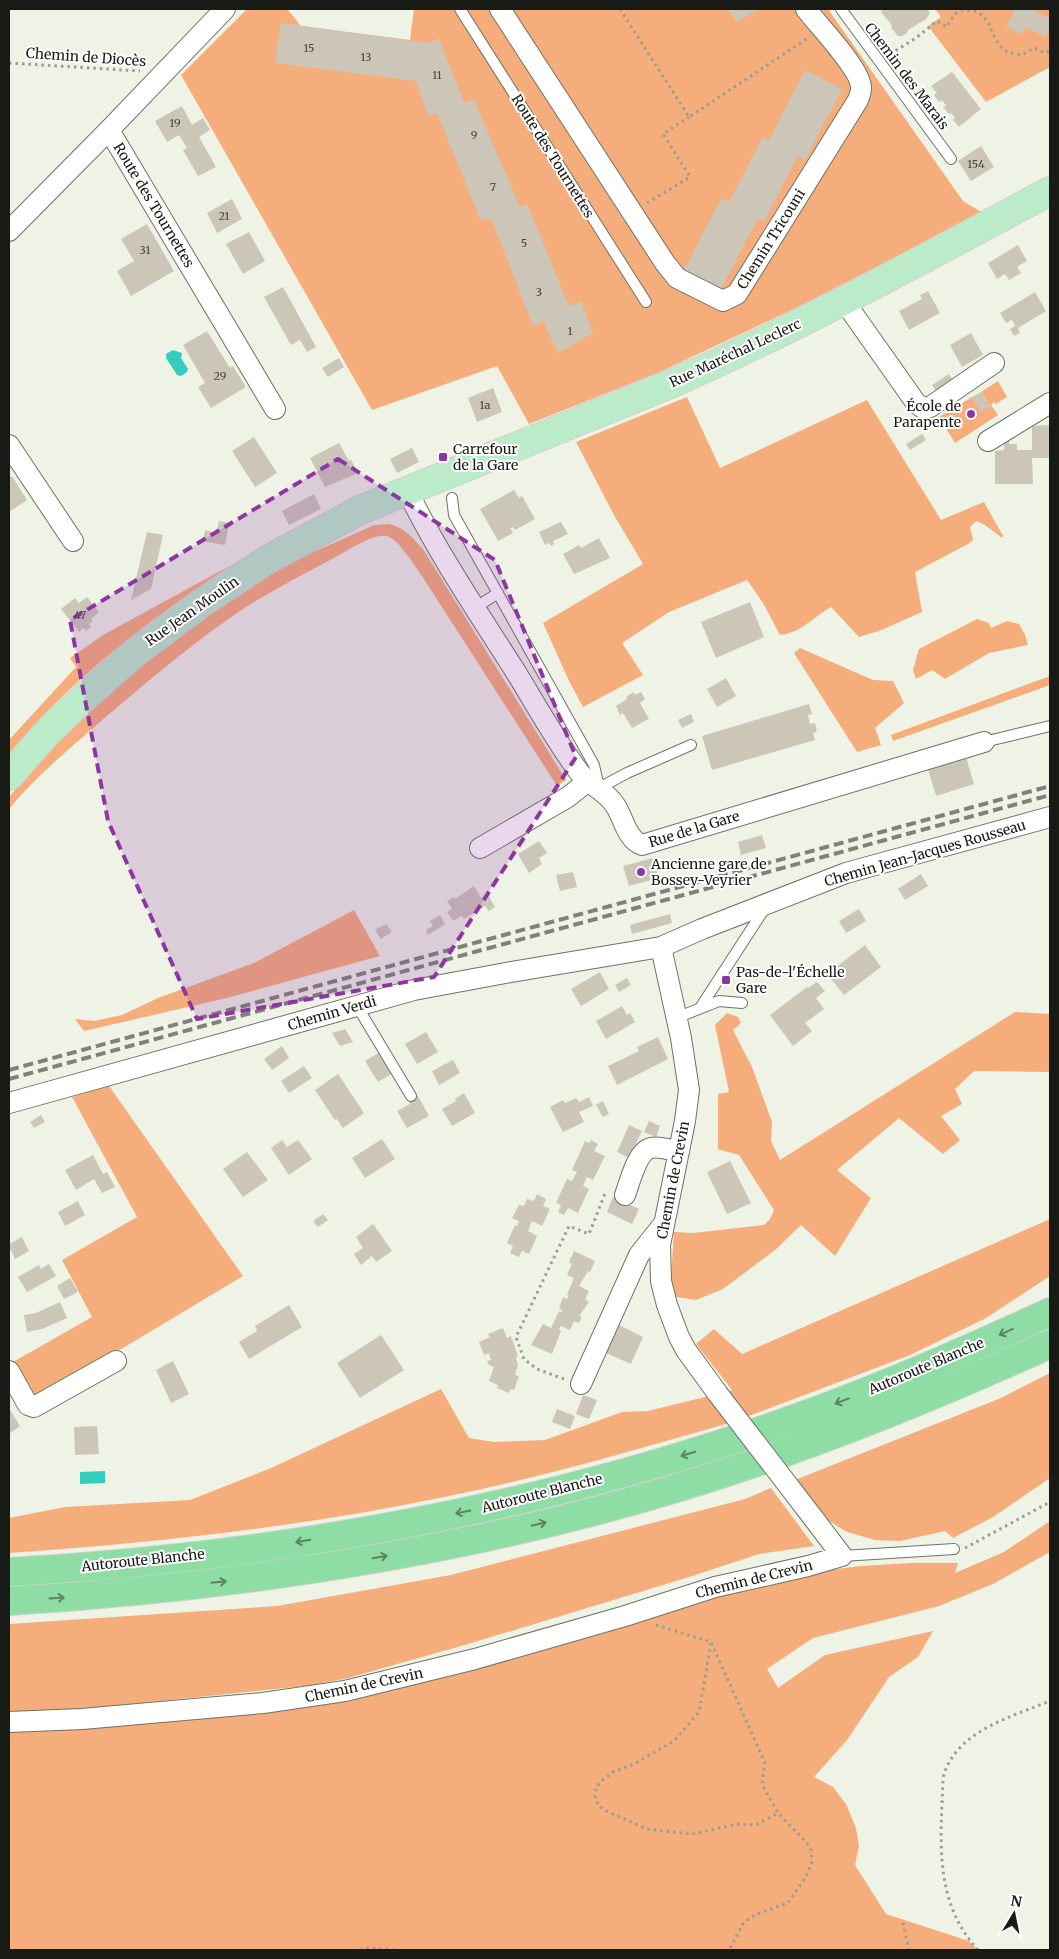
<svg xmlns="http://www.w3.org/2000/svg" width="1059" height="1959" viewBox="0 0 1059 1959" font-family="Merriweather,serif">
<rect width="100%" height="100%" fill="#eff3e5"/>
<path fill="#f5ad7b" d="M247,9H287L301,26L410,40L414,9H828L963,201L983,213L794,309L660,372L529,424L497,366L372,410L181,75Z
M935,9H1050V67L986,102L928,26L941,17Z
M998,381L1007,397L996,404L994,402L991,405L998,415L955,443L939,417L972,397L981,411L990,406L981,392Z
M687,397L720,468L867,400L941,520L984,502L1003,536L1002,538L985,525L976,521L970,527L973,540L968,544L915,572L922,612L879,631L859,637L831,607C813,617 801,633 780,635L763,603L747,580L669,612L622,643L643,675L583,707L569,681L543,623L643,564L615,517L576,442Z
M389,524C404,527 413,538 423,549L566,780L557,786L422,576C415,566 398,539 387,536C372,533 346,552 332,559C302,575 271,591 243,609C192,643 146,683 100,722C68,750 36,776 9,809V797C86,706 180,625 284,567C313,551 344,539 374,525Z
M233,564C150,619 73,677 9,754V740L76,667L70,658L103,635Z
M977,619L989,623L991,628L1007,621L1019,624L1025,635L1028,645L989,653L945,679L932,670L916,679L913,670L919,649Z
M800,648L873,680L893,681L904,703L875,728L881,745L857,752L794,653Z
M1050,676V685L893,741L891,735Z
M354,910L380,956L227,998L84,1031L75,1019L94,1021L122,1015L158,998L254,963Z
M1015,1012L1050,1014V1072L974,1071L955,1089L962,1104L941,1116L960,1140L943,1154L899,1118L837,1170L871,1198L835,1256L801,1225L775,1250L723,1289L696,1300L676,1297L671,1277L674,1232L693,1233L764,1225L770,1219L774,1210L739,1155L718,1149V1094L729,1092L715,1025L727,1013L738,1017L741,1023L733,1030L752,1067L772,1122L771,1141L780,1160Z
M109,1086L243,1276L113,1354L35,1398L13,1362L92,1317L62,1260L137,1217L72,1097Z
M1050,1219V1276L986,1318L910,1355L746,1417L728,1392L732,1390L696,1344L714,1329L742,1354Z
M1050,1373V1478L993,1517L953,1538L945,1531L900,1541L875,1540L847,1532L822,1517L795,1480L1001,1398Z
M441,1389L469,1438L494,1442L545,1440L622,1412L648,1411L709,1396L729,1423C635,1450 540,1478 444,1497C300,1527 155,1543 9,1553V1518L65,1507L190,1500L271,1468Z
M771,1488L814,1546L759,1554L686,1578L468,1644L348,1678L313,1685L83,1709L9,1712V1624L277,1606L451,1575L745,1499Z
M1050,1521V1552L993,1584L939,1606L813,1638L767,1669L778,1688L825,1655L933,1631L918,1657L889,1677L847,1740L814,1777L833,1787L846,1804L856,1828L859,1846L855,1865L886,1914L969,1941L978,1950H9V1732L116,1726L303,1707L410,1684L682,1608L724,1594L813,1572L861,1566L911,1563H958L955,1573L1004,1552Z"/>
<path fill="#34cebe" d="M173,350L182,353L181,358L188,369L187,372L181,376L177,375L166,358V354Z
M105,1471V1483L80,1484V1472Z"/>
<path fill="#ccc6b8" d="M728,9H758L737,22Z
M882,9H927L930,13L926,19L908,30L907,33L902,36H898L892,29L891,24L881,12Z
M1010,9H1036L1035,11L1050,19V28L1045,37L1026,27L1022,34L1006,27L1014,11Z
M281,23L428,43L439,39L464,103L474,100L520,207L527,204L569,306L581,301L593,333L558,353L543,321L533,326L491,218L481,221L437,113L428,116L416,81L275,63Z
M805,70L842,89L805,160L798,156L764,221L758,218L721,289L684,270L721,199L729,202L763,137L769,140Z
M952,72L981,109L959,127L953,120L955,118L951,113L949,114L943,107L946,106L942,100L939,102L934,95L937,93L931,86Z
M182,106L192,125L203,118L210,130L199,137L216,167L198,176L183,150L187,148L179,135L167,142L155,121Z
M981,146L994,167L971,181L958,161Z
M232,199L242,219L217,233L207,213Z
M147,224L174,271L131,296L117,271L134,261L121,239Z
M249,232L265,261L243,274L226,244Z
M1018,245L1027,261L1017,267L1021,273L1009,280L1005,274L997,279L988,263Z
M283,287L316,347L307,352L300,340L291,345L264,297Z
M928,291L940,313L909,330L899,311L922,299L920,295Z
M1035,292L1046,311L1018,328L1020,333L1014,336L1010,329L1015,326L1012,320L1006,323L1000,313Z
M207,331L230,368L233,366L246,387L211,408L198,387L205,383L183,345Z
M971,333L983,355L962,367L950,345Z
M339,358L344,367L328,377L322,368Z
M949,374L954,382L937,393L932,385Z
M493,388L502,412L477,422L468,398Z
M981,392L990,406L981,412L972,397Z
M1050,425V458H1032L1033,484H995V451L1004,450V441H1009V444H1017V450H1032V426Z
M922,434L926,440L910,450L906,444Z
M254,437L277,473L255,487L232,451Z
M339,443L349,461L351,460L358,473L325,487L310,458Z
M412,448L419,462L397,473L390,459Z
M12,476L27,500L9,512V478Z
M514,490L519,498L522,496L535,519L515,530L513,527L510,528L513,533L498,541L480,509Z
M314,494L321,509L289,525L282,511Z
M219,521L229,523L225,545L203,541L205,530L216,533Z
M561,522L568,534L553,541L554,544L551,546L549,543L545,545L539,532Z
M147,532L163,535L151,589L131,600Z
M599,538L610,558L574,574L563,554L579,545L581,548Z
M87,597L99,612L91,619L93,621L89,624L91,627L86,631L83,628L79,632L61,609L75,598L79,603Z
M750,602L764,637L716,658L701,622Z
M726,678L736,696L717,707L707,689Z
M634,692L635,695L641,692L645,699L640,703L649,719L632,728L623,713L620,715L616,706L627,699L626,697Z
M809,704L812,714L808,715L810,724L815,723L817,732L813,733L815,740L712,770L702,736Z
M691,714L694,722L682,728L678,720Z
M966,757L974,784L936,796L928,769Z
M762,835L766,848L741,855L738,842Z
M539,841L547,853L539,858L542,864L529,873L518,854Z
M653,858L659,878L629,886L623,866Z
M573,872L577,887L560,891L556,875Z
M921,874L928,886L905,900L898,889Z
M474,886L482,899L488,895L495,907L489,911L485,906L464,919L462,916L453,921L447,912L452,909L447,901L454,897L455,899Z
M859,909L866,921L846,933L839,921Z
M670,914L672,923L632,934L630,925Z
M440,915L445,924L428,935L426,930L433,926L430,921Z
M386,924L392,932L381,939L375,930Z
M865,945L881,967L844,995L827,974Z
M600,972L609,989L581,1006L571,989Z
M627,978L631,985L619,992L615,985Z
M817,982L825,991L816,998L824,1009L805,1023L812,1031L793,1046L770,1015L807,987L808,988Z
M622,1006L627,1015L630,1013L635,1022L606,1039L596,1021Z
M345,1029L353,1042L340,1046L332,1033Z
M426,1032L438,1052L417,1064L405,1044Z
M658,1037L668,1059L617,1085L608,1066L639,1051L637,1047Z
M282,1046L289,1058L272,1070L264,1059Z
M380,1052L393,1073L378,1082L365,1061Z
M453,1060L460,1073L439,1085L432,1071Z
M304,1066L312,1078L289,1093L281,1081Z
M338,1074L364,1113L343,1128L337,1119L335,1120L315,1090Z
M464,1093L475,1113L452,1126L442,1109L456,1101L455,1099Z
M418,1096L429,1116L407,1128L397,1111L410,1104L409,1101Z
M589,1097L593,1106L579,1112L584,1122L563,1132L550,1107L563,1100L565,1103L576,1098L579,1102Z
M603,1101L609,1114L603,1117L596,1105Z
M41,1115L45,1122L34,1128L30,1122Z
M649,1121L660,1126L656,1137L644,1132Z
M629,1125L642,1131L629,1158L617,1152Z
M382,1139L395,1159L365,1178L352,1158Z
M282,1140L287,1147L298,1140L312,1159L289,1175L271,1148Z
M591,1140L598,1144L594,1151L605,1156L593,1180L587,1177L583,1186L589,1189L578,1213L568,1208L564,1215L558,1212L561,1205L556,1203L567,1179L572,1181L577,1172L572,1170L585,1141L589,1143Z
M247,1152L268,1180L243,1197L223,1169Z
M93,1155L103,1174L107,1172L115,1187L102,1193L94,1179L76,1190L65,1170Z
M730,1161L751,1203L727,1214L707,1172Z
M537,1194L546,1199L543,1206L550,1209L542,1226L532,1221L528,1231L537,1236L529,1254L522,1251L519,1257L510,1253L513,1246L507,1243L515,1225L517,1226L519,1221L512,1218L519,1205L524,1206L527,1199L534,1201Z
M613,1197L639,1209L632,1224L607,1212Z
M78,1201L85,1215L65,1226L58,1212Z
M323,1214L328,1220L318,1227L313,1221Z
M373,1224L392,1251L376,1262L372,1256L361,1265L354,1254L363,1248L356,1237Z
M22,1237L29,1251L15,1259L11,1250L9,1252V1244Z
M574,1251L595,1261L590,1272L588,1271L579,1286L589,1291L585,1299L589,1302L579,1316L582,1317L579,1323L574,1321L570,1330L561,1326L559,1330L561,1331L552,1354L531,1345L543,1324L551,1328L559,1311L561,1313L562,1310L559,1308L563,1297L567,1299L569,1296L567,1295L574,1278L567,1275L572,1264L569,1262Z
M49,1264L56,1276L27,1292L18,1277L39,1265L41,1269Z
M70,1278L78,1292L64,1299L57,1286Z
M60,1302L67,1318L42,1329L27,1332L24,1315L36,1313Z
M289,1305L302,1327L249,1359L239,1342L257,1331L255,1326Z
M619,1325L643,1337L631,1364L606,1353Z
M503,1328L507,1338L511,1336L518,1356L516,1358L518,1365L515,1375L519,1376L514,1390L511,1389L509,1393L497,1388L498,1385L489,1381L494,1367L489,1365L487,1361L491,1360L489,1353L484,1355L479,1342L490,1337L488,1334Z
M381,1335L404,1370L360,1398L337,1363Z
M173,1361L189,1394L171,1403L156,1370Z
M583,1395L597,1400L589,1419L576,1414Z
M9,1408L20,1426L9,1434Z
M557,1409L575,1416L570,1429L552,1422Z
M97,1426L99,1454L75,1455L74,1427Z"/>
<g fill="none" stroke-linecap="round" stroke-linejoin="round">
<defs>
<path id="lane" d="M460,9L646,302
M841,9L951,159
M452,498L454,515L594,765L599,788L627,773L691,745
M475,608L498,593
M984,742L1050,726
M357,1006L411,1096
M700,1008L765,908
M676,1018L719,1001L742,1003
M842,1556L954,1549"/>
<path id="street" d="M500,9L665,263L677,278L723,301L737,294L858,100C859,97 861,92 861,89C863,71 817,24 806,9
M109,130L275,409
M9,231L109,130L225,9
M844,301L916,403L923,408L930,407L994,363
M988,441L1050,403
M9,445L73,541
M407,490C437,552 477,611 514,669C535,703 555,740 579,772C589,785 606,791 615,805C624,818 626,839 642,845L984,742
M480,848L568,797L588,781
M661,947L681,1038L689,1090L685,1121L660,1245L661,1281L667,1305L679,1337L686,1350L718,1394
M9,1103L414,990L511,972L661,947L702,929L846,873L1050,817
M625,1195C630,1182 637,1151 651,1148C659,1146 671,1150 679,1152
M9,1371L28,1405L34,1407L116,1361
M581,1384L639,1255L662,1226
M9,1722L82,1719L263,1703L345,1691L475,1659L625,1616L715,1587L808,1566L842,1556L814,1519"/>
<path id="primary" d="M9,776L45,735L75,706L131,656L200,604L267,560L360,510L675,382C803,325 927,257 1050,191"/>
<path id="highway" d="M9,1572C270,1557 532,1511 780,1424C872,1392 962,1353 1050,1312
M9,1601C246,1586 485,1550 712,1477C828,1440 940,1394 1050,1344"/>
</defs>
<use href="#lane" stroke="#6e7265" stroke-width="12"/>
<use href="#street" stroke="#6e7265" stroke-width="22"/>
<use href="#primary" stroke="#d1d1d0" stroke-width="30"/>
<use href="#highway" stroke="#d1d1d0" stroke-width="30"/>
<path stroke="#9a9d93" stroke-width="3" stroke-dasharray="2.5 4" stroke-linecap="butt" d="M620,9L689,117L808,38
M890,54L916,38L937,21L947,27C952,18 956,9 967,10C991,10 989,36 1003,49C1008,53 1015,54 1022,55L1034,48L1045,53L1050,50
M9,63L140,71
M647,203L690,177L663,134L689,117
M564,1379L537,1369L524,1359L516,1337L569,1226L589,1234L606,1191
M965,1548L1050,1502
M656,1625L711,1642L765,1763L762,1784L778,1813L806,1842L811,1850L812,1862L806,1877L788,1903L755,1915L744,1922L729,1950
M711,1643L699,1712L674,1741L634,1764L613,1772L601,1781L596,1788L595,1797L598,1804L604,1810L647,1829L692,1834L738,1824L756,1825L778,1813
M903,1923L909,1950
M360,1950L368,1948L397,1950
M978,1950C933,1901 941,1839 943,1778C955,1731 1011,1717 1050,1701"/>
<use href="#lane" stroke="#fff" stroke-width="10"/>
<use href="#street" stroke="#fff" stroke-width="20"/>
<use href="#primary" stroke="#bbebc8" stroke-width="28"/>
<use href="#highway" stroke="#8edda4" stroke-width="28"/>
<path stroke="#7f8279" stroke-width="4" stroke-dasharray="10 5" stroke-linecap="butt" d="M9,1070L1050,786
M9,1079L1050,795"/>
<defs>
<path id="street-bridge" d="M718,1394L814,1519"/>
</defs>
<use href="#street-bridge" stroke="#6e7265" stroke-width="22" stroke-linecap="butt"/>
<use href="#street-bridge" stroke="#fff" stroke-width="20"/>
</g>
<defs><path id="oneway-shaft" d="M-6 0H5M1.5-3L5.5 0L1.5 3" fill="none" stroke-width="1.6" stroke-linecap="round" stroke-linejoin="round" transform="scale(1.25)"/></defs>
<g stroke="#598564">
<use href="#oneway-shaft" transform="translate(1006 1332) rotate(156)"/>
<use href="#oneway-shaft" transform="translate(842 1401) rotate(159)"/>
<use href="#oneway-shaft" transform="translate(688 1454) rotate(163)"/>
<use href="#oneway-shaft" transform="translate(463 1512) rotate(169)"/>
<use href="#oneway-shaft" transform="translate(539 1524) rotate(-14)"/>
<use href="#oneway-shaft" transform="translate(303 1541) rotate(171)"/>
<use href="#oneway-shaft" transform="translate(380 1557) rotate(-10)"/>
<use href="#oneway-shaft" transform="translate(219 1582) rotate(-6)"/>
<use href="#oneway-shaft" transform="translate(57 1598) rotate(-4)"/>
</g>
<path fill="#8d36a3" fill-opacity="0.2" stroke="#8d36a3" stroke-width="4" stroke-dasharray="10 6" stroke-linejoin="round" d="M338,459L495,560L576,757L434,977L197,1019L108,821L70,620Z"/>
<g fill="#8d36a3" stroke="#fff" stroke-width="2">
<circle cx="971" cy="414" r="5"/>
<rect x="438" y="452" width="10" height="10" rx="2.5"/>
<circle cx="641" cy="872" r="5"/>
<rect x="721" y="975" width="10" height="10" rx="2.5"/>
</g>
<g text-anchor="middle" stroke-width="4" stroke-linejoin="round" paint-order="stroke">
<g font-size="11" fill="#45453e">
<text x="309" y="52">15</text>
<text x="366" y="61">13</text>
<text x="437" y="79">11</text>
<text x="175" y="127">19</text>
<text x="474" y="139">9</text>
<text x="976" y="168">154</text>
<text x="493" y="191">7</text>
<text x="224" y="220">21</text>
<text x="524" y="247">5</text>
<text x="145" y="254">31</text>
<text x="539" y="296">3</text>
<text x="570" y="335">1</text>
<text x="220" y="380">29</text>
<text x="485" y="409">1a</text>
<text x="80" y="619">47</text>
</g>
<g font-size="14" fill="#181a15" stroke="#fff">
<text transform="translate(86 57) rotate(4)" y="5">Chemin de Diocès</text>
<text transform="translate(907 76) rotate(53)" y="5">Chemin des Marais</text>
<text transform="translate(553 156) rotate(58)" y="5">Route des Tournettes</text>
<text transform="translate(154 205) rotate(59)" y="5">Route des Tournettes</text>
<text transform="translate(771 239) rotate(-58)" y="5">Chemin Tricouni</text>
<text transform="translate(735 353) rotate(-25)" y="5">Rue Maréchal Leclerc</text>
<text transform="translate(192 611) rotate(-35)" y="5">Rue Jean Moulin</text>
<text transform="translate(694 829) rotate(-17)" y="5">Rue de la Gare</text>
<text transform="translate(925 853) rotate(-16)" y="5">Chemin Jean-Jacques Rousseau</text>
<text transform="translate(332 1013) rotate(-16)" y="5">Chemin Verdi</text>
<text transform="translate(673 1180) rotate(-79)" y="5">Chemin de Crevin</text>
<text transform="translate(926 1366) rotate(-23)" y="5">Autoroute Blanche</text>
<text transform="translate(542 1493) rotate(-14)" y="5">Autoroute Blanche</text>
<text transform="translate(143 1560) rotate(-6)" y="5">Autoroute Blanche</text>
<text transform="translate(754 1579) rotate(-14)" y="5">Chemin de Crevin</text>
<text transform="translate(364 1685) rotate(-12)" y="5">Chemin de Crevin</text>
</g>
<g font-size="14" fill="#181a15" stroke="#fff" text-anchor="start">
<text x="961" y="411" text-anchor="end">École de<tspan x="961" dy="16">Parapente</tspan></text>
<text x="453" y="454">Carrefour<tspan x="453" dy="16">de la Gare</tspan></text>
<text x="651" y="869">Ancienne gare de<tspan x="651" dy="16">Bossey-Veyrier</tspan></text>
<text x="736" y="977">Pas-de-l'Échelle<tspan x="736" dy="16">Gare</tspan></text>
</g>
</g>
<rect width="1059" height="1959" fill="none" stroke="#181a15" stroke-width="20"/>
<g transform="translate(1014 1914) rotate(10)" stroke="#ffffff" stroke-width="4" paint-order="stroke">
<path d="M0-4L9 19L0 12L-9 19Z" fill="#181a15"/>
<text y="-8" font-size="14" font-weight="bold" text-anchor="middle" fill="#181a15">N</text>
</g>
</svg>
